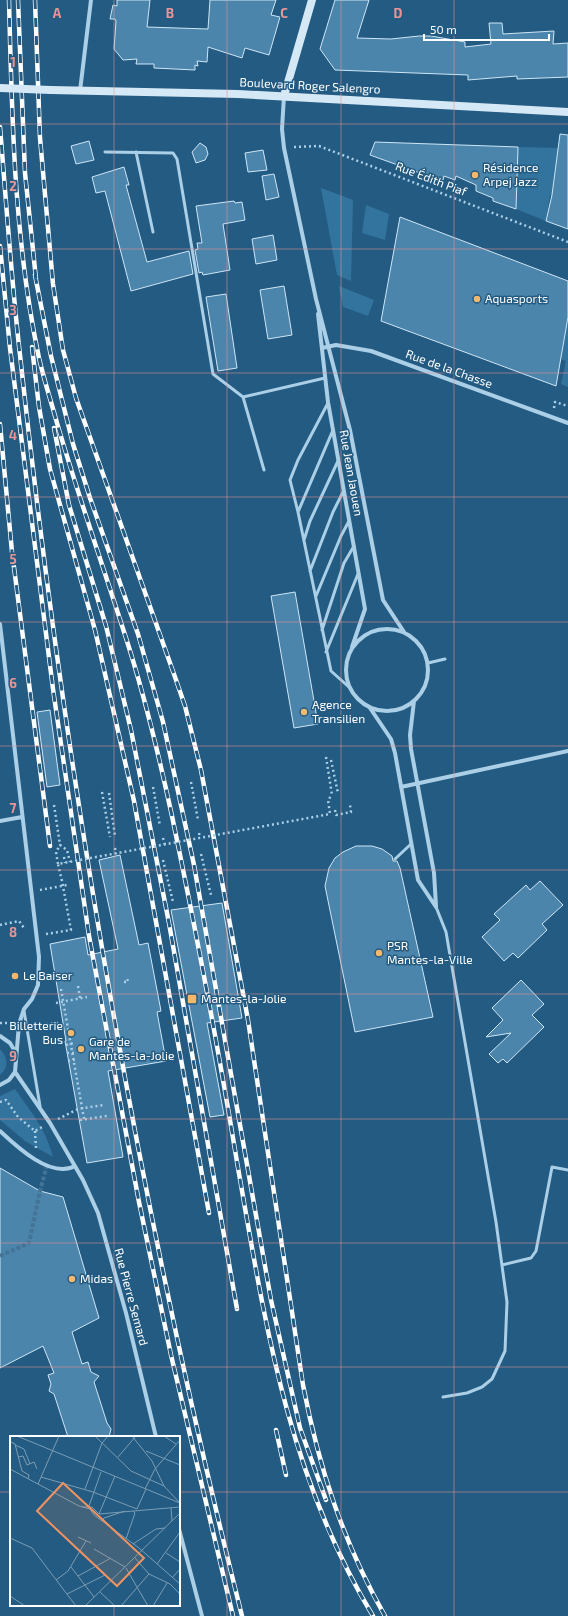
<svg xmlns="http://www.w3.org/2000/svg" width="568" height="1616" viewBox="0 0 568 1616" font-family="'Exo 2',sans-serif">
<rect width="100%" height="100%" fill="#235b82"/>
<path fill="#33749e" d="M518,147L558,148L553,183L557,182L554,196L550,195L546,221L516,209Z
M321,188L353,200L351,281L337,275Z
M366,205L389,214L385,240L362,233Z
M339,286L374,300L368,316L343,307Z
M568,317V387L561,384L566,361L560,359Z
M0,1049C8,1057 9,1068 0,1075Z
M15,1089C32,1114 45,1127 53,1157L25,1141L0,1120V1096Z"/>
<path fill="#4b85ab" stroke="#cee6f6" d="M117,0H150L147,27L208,29L210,0H276L271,15L280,17L269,55L245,48L242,58L208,47L207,62L197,61L198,66L195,65V70L154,68V64H136L137,59L123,60L114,49L116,21L115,19H110L113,5L117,6Z
M335,0H369L357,38L391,39L419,36H431L465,42V47L491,44L489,23H502L503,34L554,31L553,44L568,43V77L517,79V76L468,80V75L335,70L320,49Z
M560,134L568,135V229L546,221L552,195Z
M89,141L94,160L76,164L71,146Z
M375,142L518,147L516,209L493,201V198L476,191V185L456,176L455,180L444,176L443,180L432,175L431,177L370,155Z
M200,143L206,147L208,154L205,160L196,163L192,152Z
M263,150L267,170L248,172L245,153Z
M124,167L129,185H126L147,262L189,251L193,274L131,291L105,191L96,193L92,177Z
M274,174L279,197L266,200L262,176Z
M234,201L235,203L242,202L245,220L223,224L230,270L203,275L202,272L199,273L195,250L198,249L197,243H202L196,206Z
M400,217L568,281V317L556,386L381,321Z
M273,235L277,260L256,264L252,239Z
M284,286L292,335L268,339L260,290Z
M226,294L237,368L218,371L206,297Z
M295,592L318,724L294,728L271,596Z
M50,710L60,785L47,787L37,712Z
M356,846H372L382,849L392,856L393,861H397L400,868L433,1017L355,1032L325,886L329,868L335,858L343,852Z
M120,855L139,945L148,943L161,1011L157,1012L166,1061L108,1071L123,1157L87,1163L65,1041H66L50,944L85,937L88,955L118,949L99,860Z
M540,881L563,905L542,924L547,930L518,958L513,953L504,961L482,937L500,920L494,914L526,885L530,890Z
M222,903L242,1018L207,1023L224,1115L210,1117L171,910Z
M521,980L544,1004L532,1015L544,1027L507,1063L503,1059L498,1063L489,1054L511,1033L486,1037L503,1020L492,1008Z
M0,1168L40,1191L63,1197L99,1318L72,1332L82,1364L88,1362L91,1372L99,1376L94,1382L107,1423L111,1429L109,1437H68L54,1394L49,1391L51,1384L48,1375L54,1373L43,1346L0,1368Z"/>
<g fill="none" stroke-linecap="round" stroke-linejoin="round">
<path stroke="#447495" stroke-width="4" stroke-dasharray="4 2" stroke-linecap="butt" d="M0,1256L29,1243L40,1191L47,1165"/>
<path stroke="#aacfe7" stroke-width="2.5" stroke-dasharray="2 3" stroke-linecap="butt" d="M294,147L319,146L568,242
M554,408L555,402L568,406
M326,757L332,795
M331,760L338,793
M191,782L198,820
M153,787L160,826
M102,792L110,837
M109,793L115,836
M54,805L60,845
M335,810L336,815L351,812L350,805
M199,833L200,838
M163,838L165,845
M115,848L116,854
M201,854L211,895
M64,857L65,863
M163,860L173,902
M58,864L56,852L60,845L67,850L70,862
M40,890L67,885
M0,925L19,921L24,928
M46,934L71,930L62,881
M124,982H128L127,978
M78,986L80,998
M61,989L84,1119
M56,1003L87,997
M0,1023H9
M36,1025L59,1023
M66,1045L74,1043
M67,1053H76
M68,1061L77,1059
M0,1102L6,1100L18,1117L35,1131L42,1127
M58,1119L78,1109L104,1105
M80,1120L107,1116
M35,1131L36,1148"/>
<path stroke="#aacfe7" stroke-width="3" d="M105,152L173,153L177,159L213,374L243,397
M136,152L153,232
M328,403L298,460L290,480L298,512L331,671L350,688
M264,470L243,397L325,378
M298,512L333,430
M304,540L310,521L338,461
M310,571L333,512L343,492
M316,596L341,536L349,521
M322,630L344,563L354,546
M326,652L358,574
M428,663L445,659
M395,859L411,844
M436,907L446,932L496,1222L507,1302L505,1351L492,1379L482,1387L467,1393L443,1397
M24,1011L40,1106
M502,1265L531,1258L536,1251L552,1167L568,1170"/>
<path stroke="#aacfe7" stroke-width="4" d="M80,91L91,0
M284,96L282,129L284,148L316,299L350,430L383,600L404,632
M318,314L328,402L365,609L352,647
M322,348L336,345L371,351L568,423
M0,624L39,957L38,985L32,999L24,1009L19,1024L15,1072L9,1080L0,1085
M346 670a41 41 0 1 1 82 0a41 41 0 1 1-82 0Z
M414,701L410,735L411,749L434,873L436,906
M370,708L391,739L395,753L418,880L436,907
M401,787L568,751
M0,821L22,817
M0,1036L10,1043L16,1053
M15,1072L50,1123L83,1180L98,1213L126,1313L156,1437
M0,1131C17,1147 51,1179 75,1166
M179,1529L202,1616"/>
<path stroke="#d5e8f6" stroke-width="8" d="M51,90L238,94L568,112
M284,96L312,0"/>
<defs>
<path id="rail" d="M9,0C12,120 14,240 39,358C44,380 51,401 57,423C78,495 103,566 126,638C145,697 159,756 172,816C196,931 218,1046 237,1162C265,1322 287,1474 373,1616
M18,0L25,173L36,279
M35,0L40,138L53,284L63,350L76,398L175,677L185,706L201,770L248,1020L303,1385C319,1468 343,1542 385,1616
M0,127C6,200 11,274 19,346C65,774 137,1199 242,1616
M0,246L10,348L53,689L89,936L139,1202L171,1355L233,1616
M35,275L51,356L73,444L90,498L138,634L163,722L194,865L271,1300L300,1428L326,1500
M32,347L39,407L50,469L95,630L134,801L209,1213
M0,424L12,552L50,846
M54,428L69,505L106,626L131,730L169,923L237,1309
M276,1430L286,1475"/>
</defs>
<use href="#rail" stroke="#fff" stroke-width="4.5"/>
<use href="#rail" stroke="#235b82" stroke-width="3" stroke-dasharray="9" stroke-linecap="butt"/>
<path stroke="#aacfe7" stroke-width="2.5" stroke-dasharray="2 3" stroke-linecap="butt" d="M62,881L58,864L330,814L328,800L332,795"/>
<path stroke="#d5e8f6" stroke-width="8" d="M0,88L51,90"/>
</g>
<path fill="none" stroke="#ea9494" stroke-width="1" stroke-opacity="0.55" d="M114,0V1437M227,0V1616M341,0V1616M454,0V1616M0,124H568M0,249H568M0,373H568M0,497H568M0,622H568M0,746H568M0,870H568M0,994H568M0,1119H568M0,1243H568M0,1367H568M0,1492H11M179,1492H568M114,1605V1616"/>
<g fill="#f3b86d" stroke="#235b82" stroke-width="1.5">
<circle cx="475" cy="175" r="4"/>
<circle cx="477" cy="299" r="4"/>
<circle cx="304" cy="712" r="4"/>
<circle cx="379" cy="953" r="4"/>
<circle cx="15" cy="976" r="4"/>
<rect x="187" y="994" width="10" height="10" rx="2"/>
<circle cx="71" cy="1033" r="4"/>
<circle cx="81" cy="1049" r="4"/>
<circle cx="72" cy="1279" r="4"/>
</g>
<g text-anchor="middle" stroke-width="3" stroke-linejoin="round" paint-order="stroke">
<g font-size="12" fill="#fff" stroke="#235b82">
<text transform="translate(310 86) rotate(3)" y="4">Boulevard Roger Salengro</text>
<text transform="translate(431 179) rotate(21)" y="4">Rue Édith Piaf</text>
<text transform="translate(449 369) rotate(20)" y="4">Rue de la Chasse</text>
<text transform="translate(351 473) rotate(80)" y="4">Rue Jean Jaouen</text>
<text transform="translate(131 1297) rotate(75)" y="4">Rue Pierre Semard</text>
</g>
<g font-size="12" fill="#fff" stroke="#235b82" text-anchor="start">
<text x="483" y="172">Résidence<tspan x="483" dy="14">Arpej Jazz</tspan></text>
<text x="485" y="303">Aquasports</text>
<text x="312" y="709">Agence<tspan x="312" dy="14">Transilien</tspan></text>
<text x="387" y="950">PSR<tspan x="387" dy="14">Mantes-la-Ville</tspan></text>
<text x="23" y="980">Le Baiser</text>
<text x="201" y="1003">Mantes-la-Jolie</text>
<text x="63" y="1030" text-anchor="end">Billetterie<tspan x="63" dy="14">Bus</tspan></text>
<text x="89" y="1046">Gare de<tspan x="89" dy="14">Mantes-la-Jolie</tspan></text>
<text x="80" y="1283">Midas</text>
</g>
</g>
<g transform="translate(10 1436)">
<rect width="170" height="170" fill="#235b82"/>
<path fill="none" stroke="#7b9db4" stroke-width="1" d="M7,0L170,67M85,0L121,35L154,50M122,0L142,25L154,50L169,66M154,0L166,8M0,9L1,6L5,8L12,35L19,39L18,43M5,9L14,13L20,28M136,15L170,29M8,21L13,20L17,29L24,26L27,33M108,21L126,0M0,33L69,70L80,73L84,79L129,112L170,148M31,41L83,56L127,73M28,48L49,0M75,53L92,7L98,0M135,53L145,33L170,4M79,70L91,36M72,71H82L89,78L170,71M161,72L162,85M127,73L136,53M89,78L105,40M92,85L94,82L115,75M68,101L81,107M0,102L22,112L66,170M116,103L125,77L123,75M123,108L146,93L155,92M84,113L115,131M156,117L170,126M125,122L139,138L160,148L170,158M147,128L170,96M61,131L84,161M116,132L138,170M68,140L101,122M162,142L170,133M46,144L58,135L76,105M90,156L105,170M57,158L95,139M0,160L15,170M75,170L170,77M111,170L139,138M143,170L157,147"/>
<path fill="#f09361" fill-opacity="0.15" stroke="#f09361" stroke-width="2" d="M53,47L134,122L107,150L27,75Z"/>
<rect width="170" height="170" fill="none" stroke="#fff" stroke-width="2"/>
</g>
<g font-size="13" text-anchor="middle" font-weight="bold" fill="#ea9494" stroke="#235b82" stroke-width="3" stroke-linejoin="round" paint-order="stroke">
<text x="57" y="18">A</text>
<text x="170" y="18">B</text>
<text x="284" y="18">C</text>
<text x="398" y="18">D</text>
<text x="13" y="67">1</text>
<text x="13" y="191">2</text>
<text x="13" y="315">3</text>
<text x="13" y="440">4</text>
<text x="13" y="564">5</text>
<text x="13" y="688">6</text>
<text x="13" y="813">7</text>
<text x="13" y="937">8</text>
<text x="13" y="1061">9</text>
</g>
<path d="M424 34v6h125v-6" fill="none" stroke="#ffffff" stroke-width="2"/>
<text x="430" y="34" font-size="12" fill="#ffffff" stroke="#235b82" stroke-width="3" paint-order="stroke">50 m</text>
</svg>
